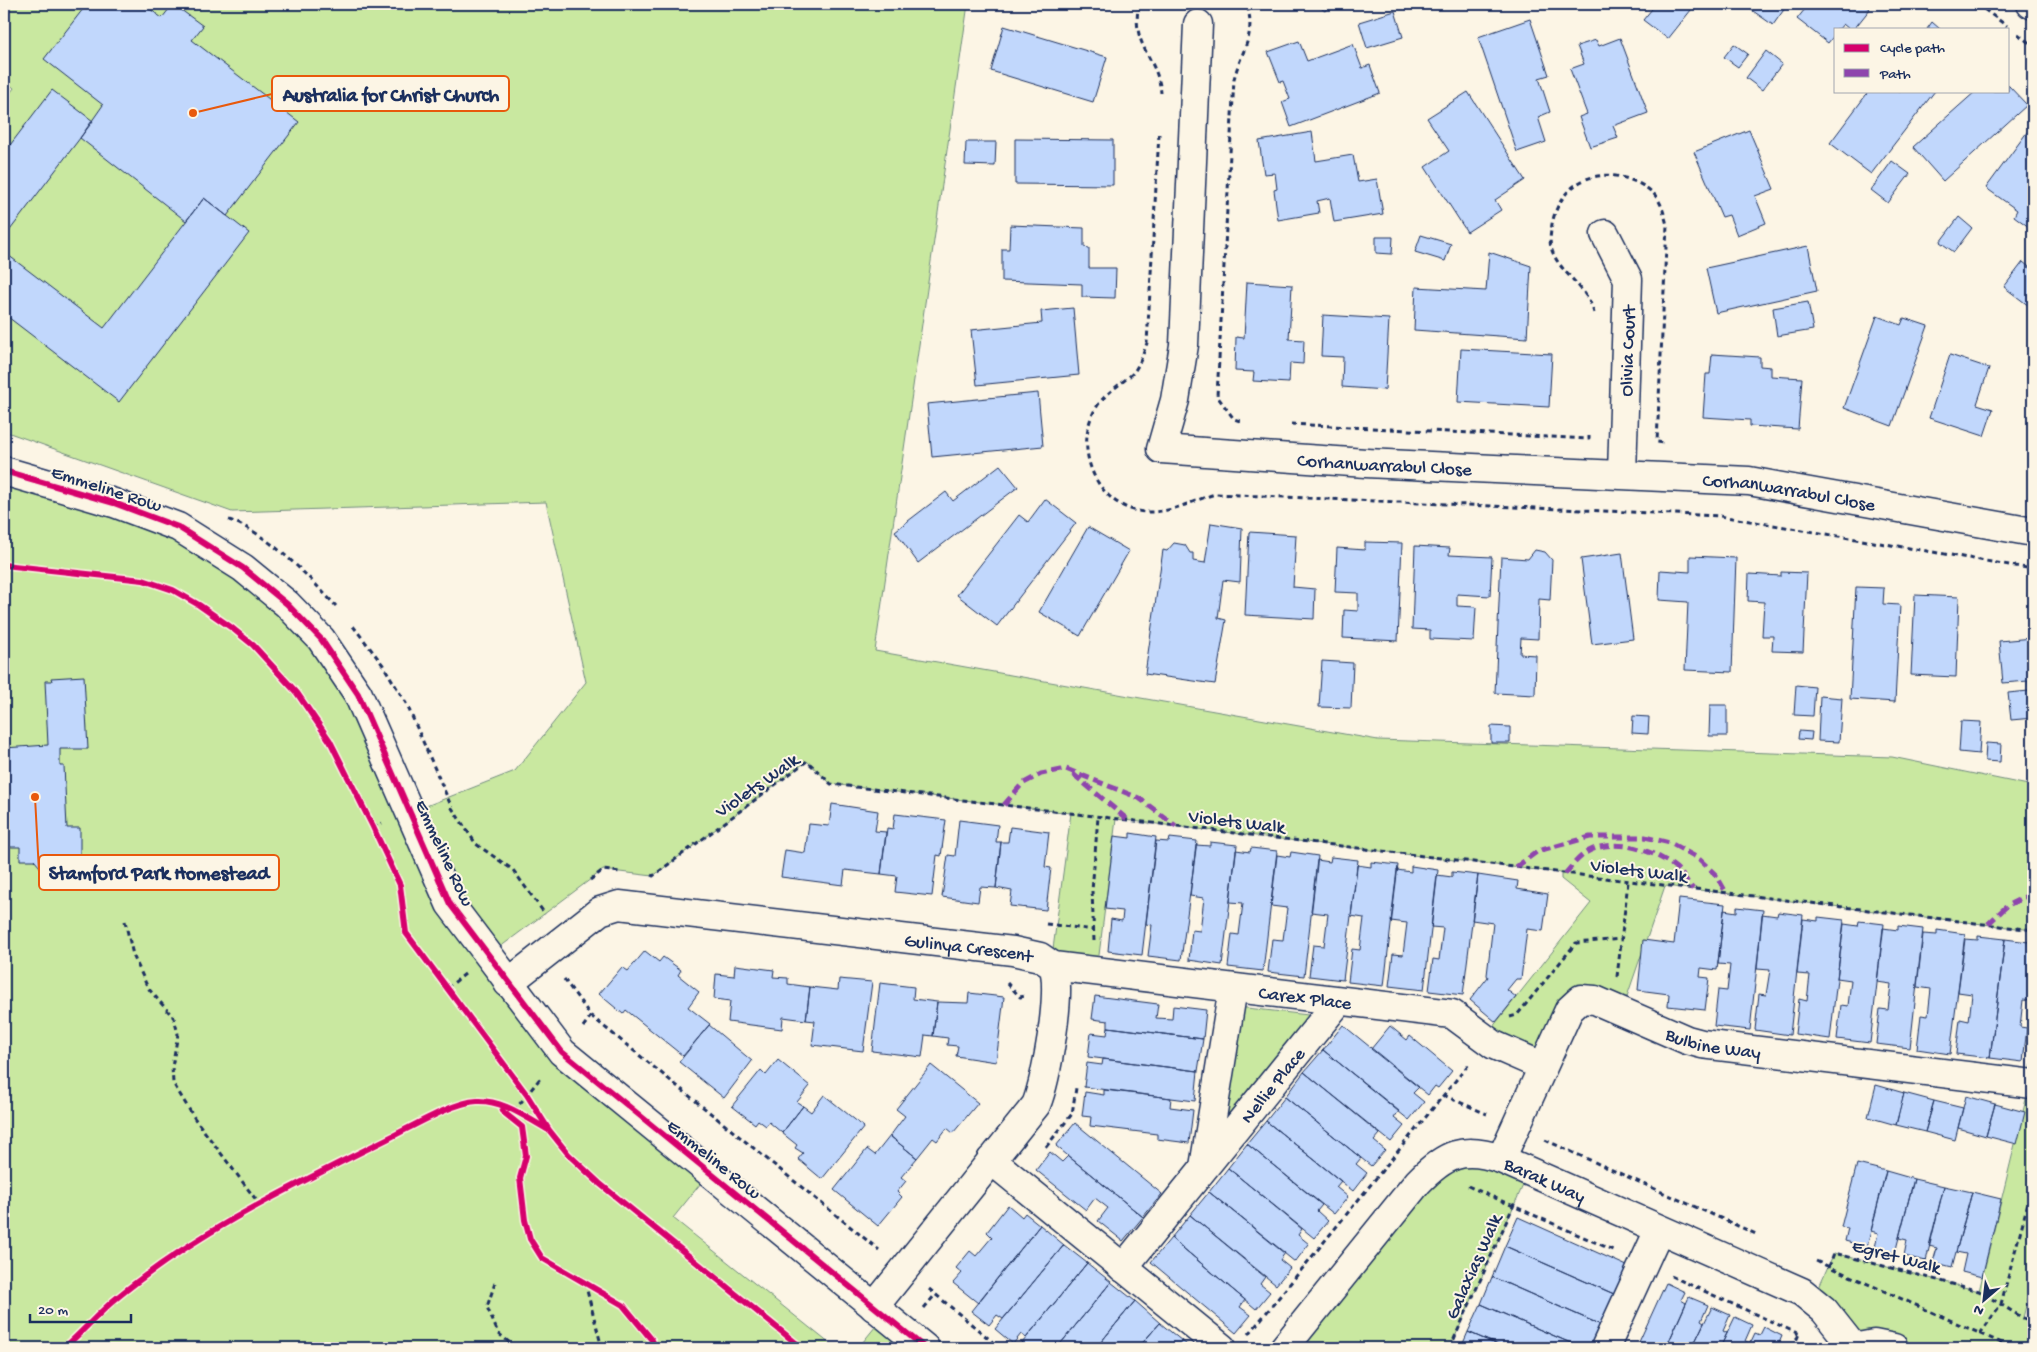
<svg xmlns="http://www.w3.org/2000/svg" width="2037" height="1352" viewBox="0 0 2037 1352" font-family="'Gochi Hand',sans-serif">
<rect width="100%" height="100%" fill="#fcf5e5"/>
<filter id="ink" filterUnits="userSpaceOnUse"><feTurbulence type="fractalNoise" baseFrequency=".02" numOctaves="2"/><feDisplacementMap in="SourceGraphic" scale="10" xChannelSelector="R" yChannelSelector="G"/><feConvolveMatrix kernelMatrix="1 2 1 2 8 2 1 2 1" color-interpolation-filters="sRGB"/></filter>
<g filter="url(#ink)">
<path fill="#c9e8a0" stroke="#728c7f" d="M4,4H968L875,651L1378,740L1892,757L2033,786V930L1665,886L1622,1011L1586,998L1542,1066L1484,1038L1591,903L1561,879V873L1116,819L1097,971L1051,964L1071,813L831,784L807,761L653,876L603,870L488,956L508,983L709,1173L673,1218L835,1348H4V478L114,503L304,621L411,812L515,771L586,682L546,502L232,512L4,431V101L14,88L4,80Z
M1229,1006L1326,1017L1204,1169Z
M2033,1047V1277L2023,1318L2033,1321V1348H1894L1874,1344L1813,1300L1834,1253L1979,1291L2030,1083Z
M1443,1160L1529,1172L1450,1348H1284Z
M884,1316L921,1348H858Z"/>
<path fill="#c1d7fc" stroke="#1b2f5e" d="M87,4H143L162,18L173,4L203,26L192,40L299,122L227,216L204,198L186,221L80,138L103,105L44,59Z
M1070,4H1080L1076,9Z
M1315,4H1330L1325,11Z
M1656,4H1683L1691,10L1668,39L1643,20Z
M1743,4H1788L1773,25Z
M1809,4H1864L1870,9L1854,29H1849L1843,24L1839,29H1836V33L1828,43L1797,19Z
M1395,11L1403,37L1367,48L1359,22Z
M1530,19L1549,75L1539,78L1550,112L1538,117L1546,142L1517,152L1478,37Z
M1932,22L1940,29H1927Z
M1004,26L1107,57L1093,102L991,71Z
M1620,38L1648,113L1613,126L1618,138L1590,147L1579,117L1587,114L1570,69L1584,64L1577,46L1596,40L1599,46Z
M1299,41L1307,61L1353,44L1362,68L1370,65L1380,93L1291,127L1282,102L1290,99L1283,81L1280,82L1268,52Z
M1734,44L1748,54L1738,67L1724,57Z
M1766,51L1782,64L1762,90L1746,78Z
M2008,85L2027,105L1943,181L1913,147L1976,91H2008Z
M52,90L93,121L4,238V153Z
M1869,91H1935L1871,174L1830,143Z
M1468,92L1525,180L1495,200L1501,210L1467,232L1425,167L1449,151L1427,118Z
M2033,124V230L2014,216L2017,210L1986,188Z
M1749,130L1774,189L1755,196L1766,223L1737,235L1729,215L1722,217L1694,152Z
M1312,132L1316,161L1353,155L1358,182L1377,179L1383,214L1334,222L1330,198L1317,201L1319,213L1278,220L1274,190L1277,189L1275,173L1264,174L1259,141Z
M1015,139L1113,140V185L1015,184Z
M966,142H996L995,166L965,165Z
M1892,161L1910,174L1888,203L1871,190Z
M204,198L249,233L119,402L4,314V252L104,328Z
M1959,217L1972,228L1954,252L1940,242Z
M1010,225L1084,228V247L1089,248V268H1116L1115,298L1082,297V284L1002,281V249H1009Z
M1421,235L1451,244L1445,261L1415,252Z
M1376,237H1393L1392,254L1376,253Z
M1808,246L1817,291L1716,313L1706,268Z
M1489,252L1531,266L1527,338L1414,330L1416,287L1486,291Z
M2023,262L2033,270V301L2029,306L2004,287Z
M1247,282L1292,285L1289,339L1304,340L1303,364L1290,363L1289,383L1253,381L1254,372L1235,371L1236,337L1244,338Z
M1808,302L1813,330L1777,336L1773,308Z
M1073,308L1079,375L977,385L971,330L1042,323L1041,311Z
M1323,315L1389,319L1385,390L1342,387L1343,357L1321,356Z
M1877,316L1901,325L1904,318L1928,326L1892,426L1844,408Z
M1461,349L1552,354L1549,407L1458,402Z
M1712,354L1760,357V366L1771,367V376L1802,378L1798,429L1750,426V420L1703,417L1706,374H1710Z
M1950,355L1989,368L1977,404L1993,409L1984,436L1929,418Z
M1038,393L1043,446L932,457L927,404Z
M1000,465L1018,487L918,563L895,531L946,492L953,501Z
M1045,499L1076,523L997,626L957,595L1019,515L1028,522Z
M1211,523L1242,528L1240,582L1223,580L1218,618L1226,620L1215,684L1145,674L1163,550L1167,551L1174,543L1185,545L1190,553H1193V561L1205,563Z
M1088,527L1129,551L1080,636L1039,612Z
M1249,532L1296,535L1293,587L1315,589L1314,619L1245,615Z
M1365,542L1402,543L1398,641L1343,638L1344,610L1358,611V593L1335,592L1337,548L1365,550Z
M1415,546L1450,548L1449,555L1492,557L1490,596L1457,594V606L1476,607L1474,641L1430,639V630L1412,629Z
M1535,550L1545,552L1552,560L1550,600L1539,599L1538,639L1521,638L1520,654L1536,655L1535,695L1495,693L1501,557L1528,559Z
M1622,553L1633,639L1592,644L1581,559Z
M1690,556L1736,558L1732,672L1685,670L1688,602L1659,600L1660,570L1690,572Z
M1781,572L1807,573L1803,652L1772,651L1773,636H1762L1764,602L1748,601L1749,574L1781,576Z
M1856,587L1884,588L1883,604L1900,605L1895,702L1850,699Z
M2028,593H2033V718L2011,720L2008,693L2029,691L2028,681L2003,683L1999,641L2032,638Z
M1915,595L1959,597L1956,677L1911,675Z
M1322,661L1353,663L1351,708L1319,707Z
M84,676L88,749H60V766H64L67,828H80V858L67,859L61,867H40L34,860H20V847H4V748L48,745L45,681H52L51,678Z
M1796,685L1815,687L1813,716L1794,715Z
M1820,696L1842,698L1839,742L1818,741Z
M1710,705H1727V736H1709Z
M1633,716L1649,717L1648,734L1632,733Z
M1961,721L1981,722L1979,754L1959,752Z
M1491,726L1510,727V743H1491Z
M1799,731L1812,732L1811,740L1798,739Z
M1986,743L2001,744L2000,762L1985,761Z
M832,804L878,811L875,831L886,832L881,874L845,870L843,885L781,877L785,850L805,853L809,824L829,826Z
M895,814L946,820L941,856L937,855L932,896L895,892L897,876L881,874L887,828L893,829Z
M959,820L998,825L996,842H1001L996,888L980,887L978,902L942,897L948,855L955,856Z
M1010,827L1049,832L1045,867L1051,868L1046,910L1010,906L1012,891L996,888L1001,842H1008Z
M1130,833L1156,837L1142,955L1108,951L1111,919L1122,921L1123,911L1105,909L1114,836L1130,838Z
M1170,838L1197,841L1181,960L1148,956L1152,925L1146,924L1156,841L1169,842Z
M1210,842L1237,845L1222,965L1189,960L1192,930L1200,931L1204,898L1190,896L1196,845L1210,846Z
M1251,848L1277,851L1263,971L1228,967L1232,934L1239,935L1243,903L1230,902L1236,850L1250,852Z
M1291,852L1318,856L1304,976L1268,972L1272,939L1283,940L1287,908L1271,906L1277,855L1290,857Z
M1331,857L1358,860L1343,980L1309,976L1313,945L1324,946L1328,914L1311,912L1317,860L1330,862Z
M1371,862L1398,865L1384,986L1348,982L1352,949L1360,950L1364,918L1351,916L1357,865L1371,867Z
M1411,866L1438,870L1424,990L1389,986L1393,954L1403,955L1407,923L1391,921L1397,870L1411,872Z
M1452,872L1478,875L1463,995L1429,991L1433,959L1439,960L1443,928L1431,927L1437,875L1452,877Z
M1478,875L1518,881L1517,889L1548,894L1543,931L1527,929L1521,979H1516L1507,990L1516,997L1496,1022L1470,1000L1488,977L1487,975L1493,923L1472,920Z
M1679,899L1725,904L1717,970L1701,968L1700,977L1709,978L1705,1010L1668,1006L1669,994L1638,990L1643,940L1674,944Z
M1737,907L1763,910L1750,1030L1714,1026L1718,990L1727,991L1730,965L1718,964L1724,910L1737,912Z
M1778,912L1803,915L1790,1035L1755,1030L1759,994L1766,995L1770,970L1757,969L1762,914L1777,916Z
M1818,917L1844,920L1830,1039L1795,1034L1799,999L1807,1001L1810,975L1797,974L1803,919L1818,921Z
M1859,921L1884,924L1870,1043L1837,1039L1841,1005L1848,1006L1851,980L1837,978L1844,924L1858,926Z
M1898,926L1923,929L1910,1048L1876,1044L1880,1009L1888,1010L1891,984L1877,982L1883,928L1898,930Z
M1937,930L1965,934L1950,1054L1917,1049L1921,1015L1928,1016L1931,989L1917,987L1923,934L1937,935Z
M1978,936L2005,939L1990,1058L1956,1054L1960,1019L1969,1021L1972,994L1958,992L1965,939L1978,940Z
M2005,939L2029,942V946H2033V1001L2023,1000L2020,1027L2027,1028L2023,1062L1990,1058Z
M645,951L659,962L663,957L681,970L678,975L699,992L688,1007L710,1024L683,1056L626,1010L623,1014L599,994L622,967L628,971Z
M735,965L774,970L773,977L788,978V984L810,987L806,1020L783,1017L782,1029L728,1022L730,1001L714,999L716,974L734,976Z
M839,979L872,982L863,1051L812,1045L815,1021L806,1020L810,987L838,990Z
M880,983L914,987L913,999L937,1002L933,1036L925,1035L922,1057L872,1051Z
M969,993L1004,997L996,1062L956,1056L958,1046L947,1045L948,1038L933,1036L937,1002L968,1003Z
M1095,996L1158,1004L1156,1018L1172,1019L1173,1006L1206,1010L1203,1039L1108,1027V1021L1092,1019Z
M709,1025L752,1061L724,1098L679,1062Z
M1343,1025L1419,1087L1413,1093L1424,1102L1409,1120L1323,1050Z
M1390,1026L1407,1040L1410,1036L1452,1071L1438,1088L1435,1086L1428,1095L1371,1049Z
M1108,1027L1203,1039L1198,1071L1088,1057L1091,1033L1107,1035Z
M1323,1050L1399,1111L1394,1118L1404,1126L1391,1142L1304,1072Z
M1103,1059L1198,1071L1195,1101L1084,1087L1087,1063L1102,1065Z
M778,1060L810,1086L797,1102L803,1106L782,1133L769,1122L766,1126L758,1120L755,1124L732,1106L761,1070L766,1075Z
M931,1065L978,1103L953,1133L947,1128L937,1141L933,1138L917,1158L890,1136L905,1116L896,1109Z
M1304,1072L1380,1134L1374,1141L1385,1150L1371,1166L1285,1097Z
M1876,1085L1904,1093L1896,1125L1868,1117Z
M1104,1090L1171,1098L1170,1107L1193,1110L1189,1143L1157,1139V1134L1090,1126L1091,1117L1082,1116L1085,1092L1104,1095Z
M1904,1093L1934,1101L1925,1132L1896,1125Z
M824,1095L864,1127L822,1179L798,1159L803,1153L795,1148L797,1145L782,1133L803,1106L811,1112Z
M1966,1096L1995,1104L1986,1136L1958,1128Z
M1285,1097L1361,1158L1356,1164L1367,1173L1353,1191L1266,1121Z
M1934,1101L1963,1108L1955,1140L1925,1132Z
M1995,1104L2025,1112L2017,1144L1986,1136Z
M1266,1121L1341,1181L1336,1187L1348,1197L1334,1214L1247,1144Z
M1075,1123L1162,1194L1143,1217L1056,1146Z
M890,1136L917,1158L901,1177L906,1181L897,1192L902,1197L878,1226L834,1190L867,1149L875,1155Z
M1247,1144L1322,1205L1317,1211L1328,1221L1314,1238L1228,1168Z
M1050,1152L1062,1162L1068,1156L1143,1217L1123,1241L1098,1221L1108,1208L1095,1198L1086,1210L1036,1170Z
M1857,1164L1886,1171L1867,1247L1845,1241L1848,1228L1841,1227Z
M1228,1168L1302,1229L1298,1235L1309,1244L1295,1262L1209,1192Z
M1886,1171L1914,1179L1895,1253L1875,1248L1878,1233L1871,1231Z
M1914,1179L1944,1186L1926,1261L1904,1256L1907,1240L1899,1238Z
M1944,1186L1972,1192L1952,1267L1933,1262L1937,1248L1929,1246Z
M1209,1192L1285,1253L1280,1260L1290,1268L1276,1285L1190,1215Z
M1972,1192L2001,1199L1982,1277L1962,1272L1966,1254L1956,1252Z
M1008,1205L1022,1217L1025,1213L1040,1225L978,1303L953,1283L962,1273L956,1268L970,1251L976,1256L992,1237L987,1232Z
M1190,1215L1265,1277L1260,1284L1270,1292L1256,1309L1171,1238Z
M1518,1217L1627,1266L1614,1294L1505,1246Z
M1040,1225L1064,1245L1003,1319L997,1315L989,1325L971,1311Z
M1171,1238L1245,1300L1240,1307L1251,1315L1236,1333L1151,1262Z
M1064,1245L1087,1263L1026,1338L1021,1334L1013,1344L995,1329Z
M1505,1246L1614,1294L1601,1325L1492,1277Z
M1087,1263L1111,1282L1057,1348H1018Z
M1492,1277L1601,1325L1590,1348H1582L1481,1304Z
M1111,1282L1135,1301L1096,1348H1057Z
M1666,1283L1685,1292L1681,1300L1686,1303L1666,1348H1654L1639,1342Z
M2033,1283V1310L2027,1308Z
M1689,1297L1708,1305L1701,1321L1704,1323L1692,1348H1666Z
M1135,1301L1160,1323L1138,1348H1096Z
M1481,1304L1582,1348H1505L1468,1332Z
M1712,1307L1730,1315L1723,1331L1727,1333L1720,1348H1692Z
M1735,1317L1752,1325L1745,1341L1750,1343L1748,1348H1720Z
M1160,1323L1182,1341L1176,1348H1138Z
M1764,1327L1782,1336L1777,1348H1748L1755,1333L1760,1335Z
M1468,1332L1505,1348H1461Z
M1182,1341L1191,1348H1176Z"/>
<g fill="none" stroke-linecap="round" stroke-linejoin="round">
<defs>
<g id="minor">
<path d="M2031,4L2033,5"/>
<path id="s1" d="M1198,24L1184,345L1175,400L1161,449L1366,463L1749,481L2033,532"/>
<path d="M1605,234L1628,279L1622,474"/>
<path d="M4,471L114,503L178,527L243,568L287,604L321,639L358,694L450,904L562,1052L925,1348"/>
<path id="s2" d="M1053,966L1452,1014L1494,1045L1542,1066"/>
<path id="s3" d="M508,983L600,911L619,905L1013,951L1040,957L1053,966C1063,989 1046,1081 1036,1105L874,1307"/>
<path id="s4" d="M1501,1159L1569,1010L1581,999L1595,1000L1687,1040L1702,1044L2033,1084"/>
<path d="M991,1160L1222,1348"/>
<path d="M1204,1167L1233,988"/>
<path id="s5" d="M1123,1268L1339,1001"/>
<path id="s6" d="M1284,1348L1418,1182C1445,1154 1463,1146 1501,1159L1802,1292L1824,1310L1854,1348"/>
<path d="M1605,1348L1659,1230"/>
<path d="M1853,1348L1874,1344L1894,1348"/>
</g>
</defs>
<use href="#minor" stroke="#1b2f5e" stroke-width="31"/>
<path stroke="#1b2f5e" stroke-width="3" stroke-dasharray="5 4" stroke-linecap="butt" d="M1139,4C1130,46 1158,57 1161,93
M1977,4L2007,26
M2018,34L2033,46
M1159,134L1147,343C1143,354 1140,365 1132,374C1120,385 1105,393 1096,408C1072,447 1096,509 1146,512C1172,513 1192,501 1215,494L1720,516L2033,569
M1594,313C1587,285 1557,272 1551,247C1549,240 1551,231 1552,224C1560,184 1594,166 1631,180C1639,183 1648,188 1654,194C1662,203 1664,214 1667,225L1657,442L1664,443
M1240,421L1234,419L1217,396L1234,79C1242,48 1256,38 1247,4
M1291,424L1589,439V436
M229,520C268,533 308,576 336,606
M353,626L383,665L407,705L452,808L476,844L513,870L545,914
M373,827L382,823
M651,875L653,876L807,761L831,784L2033,930
M590,880L603,870L620,872
M125,921L133,955L148,988L174,1018L178,1034L172,1067L173,1083L195,1119L260,1205
M1046,924L1095,930
M1094,941L1092,891L1098,817
M1617,977L1628,882
M564,979L591,1016L879,1250
M1007,983L1020,997L1025,996
M447,988L465,974
M1510,1017L1517,1015L1576,943L1622,939
M583,1027L591,1016
M1443,1095L1487,1114
M514,1111L542,1076
M1545,1140L1756,1234
M1046,1147L1072,1114L1076,1088
M1468,1186L1615,1251
M1816,1261L2013,1348
M1829,1267L1834,1253L1979,1291L2023,1318L2033,1321
M1671,1276L1799,1334
M495,1283L487,1307L498,1333L516,1348
M585,1283L602,1348
M929,1289L1000,1348
M924,1308L935,1295
M1249,1334L1469,1064
M1980,1334L2001,1304L2033,1184
M1450,1348L1516,1200
M1793,1348L1799,1334"/>
<use href="#minor" stroke="#fcf5e5" stroke-width="28"/>
<path stroke="#8e44ad" stroke-width="5" stroke-dasharray="10 5" stroke-linecap="butt" d="M1073,774L1128,820
M1004,805L1022,784L1041,774L1066,769L1139,798L1176,826
M1516,867L1538,851L1590,837H1645L1670,843L1698,858L1716,875L1727,894
M1565,874C1573,865 1580,855 1591,850C1618,838 1654,850 1676,868C1682,873 1687,882 1693,889
M1988,924L2008,905L2033,893"/>
<defs>
<path id="cycleway" d="M4,471L114,503L178,527L243,568L287,604L321,639L358,694L450,904L562,1052L925,1348
M4,565L143,580L173,590L199,605L232,628L253,645L297,693L330,741L373,827L400,885L406,933L527,1095L549,1130L569,1155L599,1183L802,1348
M502,1111L522,1127L526,1156L520,1178L525,1220L530,1239L542,1258L623,1305L652,1340L655,1348
M64,1348C81,1333 96,1316 113,1301C194,1233 293,1186 387,1139C410,1128 453,1102 477,1101C503,1100 525,1117 547,1129"/>
</defs>
<use href="#cycleway" stroke="#fcf5e5" stroke-width="9"/>
<use href="#cycleway" stroke="#d6006c" stroke-width="6"/>
</g>
</g>
<g text-anchor="middle" stroke-width="4" stroke-linejoin="round" paint-order="stroke">
<g font-size="19" fill="#1b2f5e" stroke="#fcf5e5">
<text transform="translate(1626 351) rotate(-88)" y="7">Olivia Court</text>
<text dy="7" stroke="none"><textPath href="#s1" startOffset="652">Corhanwarrabul Close</textPath></text>
<text transform="translate(107 487) rotate(18)" y="7">Emmeline Row</text>
<text dy="7" stroke="none"><textPath href="#s1" startOffset="1058">Corhanwarrabul Close</textPath></text>
<text transform="translate(756 784) rotate(-35)" y="7">Violets Walk</text>
<text transform="translate(1237 820) rotate(7)" y="7">Violets Walk</text>
<text transform="translate(446 852) rotate(65)" y="7">Emmeline Row</text>
<text transform="translate(1639 869) rotate(7)" y="7">Violets Walk</text>
<text dy="7" stroke="none"><textPath href="#s3" startOffset="489">Gulinya Crescent</textPath></text>
<text dy="7" stroke="none"><textPath href="#s2" startOffset="254">Carex Place</textPath></text>
<text dy="7" stroke="none"><textPath href="#s4" startOffset="321">Bulbine Way</textPath></text>
<text dy="7" stroke="none"><textPath href="#s5" startOffset="236">Nellie Place</textPath></text>
<text transform="translate(715 1158) rotate(39)" y="7">Emmeline Row</text>
<text dy="7" stroke="none"><textPath href="#s6" startOffset="355">Barak Way</textPath></text>
<text transform="translate(1897 1255) rotate(15)" y="7">Egret Walk</text>
<text transform="translate(1472 1266) rotate(-66)" y="7">Galaxias Walk</text>
</g>
</g>
<path fill="none" stroke="#e8590c" stroke-width="2" d="M193 113L272 94M35 797L39 872"/>
<g fill="#e8590c" stroke="#fcf5e5" stroke-width="2">
<circle cx="193" cy="113" r="5"/>
<circle cx="35" cy="797" r="5"/>
</g>
<g fill="#fcf5e5" stroke="#e8590c" stroke-width="2">
<rect x="272" y="76" width="237" height="35" rx="5"/>
<rect x="39" y="855" width="240" height="35" rx="5"/>
</g>
<g font-size="20" text-anchor="middle" font-weight="bold" fill="#1b2f5e">
<text x="391" y="101">Australia for Christ Church</text>
<text x="159" y="879">Stamford Park Homestead</text>
</g>
<rect width="2037" height="1352" fill="none" stroke="#fcf5e5" stroke-width="20"/>
<rect x="10" y="10" width="2017" height="1332" fill="none" stroke="#1b2f5e" stroke-width="2" filter="url(#ink)"/>
<rect x="1834" y="28" width="175" height="65" fill="#fcf5e5" stroke="#a2a6af"/>
<rect x="1844" y="44" width="25" height="8" fill="#d6006c" stroke="#a2a6af"/>
<text x="1880" y="52" font-size="15" fill="#1b2f5e">Cycle path</text>
<rect x="1844" y="69" width="25" height="8" fill="#8e44ad" stroke="#a2a6af"/>
<text x="1880" y="78" font-size="15" fill="#1b2f5e">Path</text>
<g transform="translate(1984 1300) rotate(208)" stroke="#fcf5e5" stroke-width="4" paint-order="stroke">
<path d="M0-4L9 19L0 12L-9 19Z" fill="#1b2f5e"/>
<text y="-8" font-size="14" font-weight="bold" text-anchor="middle" fill="#1b2f5e">N</text>
</g>
<path d="M30 1314v8h101v-8" fill="none" stroke="#1b2f5e" stroke-width="2.5"/>
<text x="38" y="1314" font-size="15" fill="#1b2f5e" stroke="#fcf5e5" stroke-width="4" paint-order="stroke">20 m</text>
</svg>
